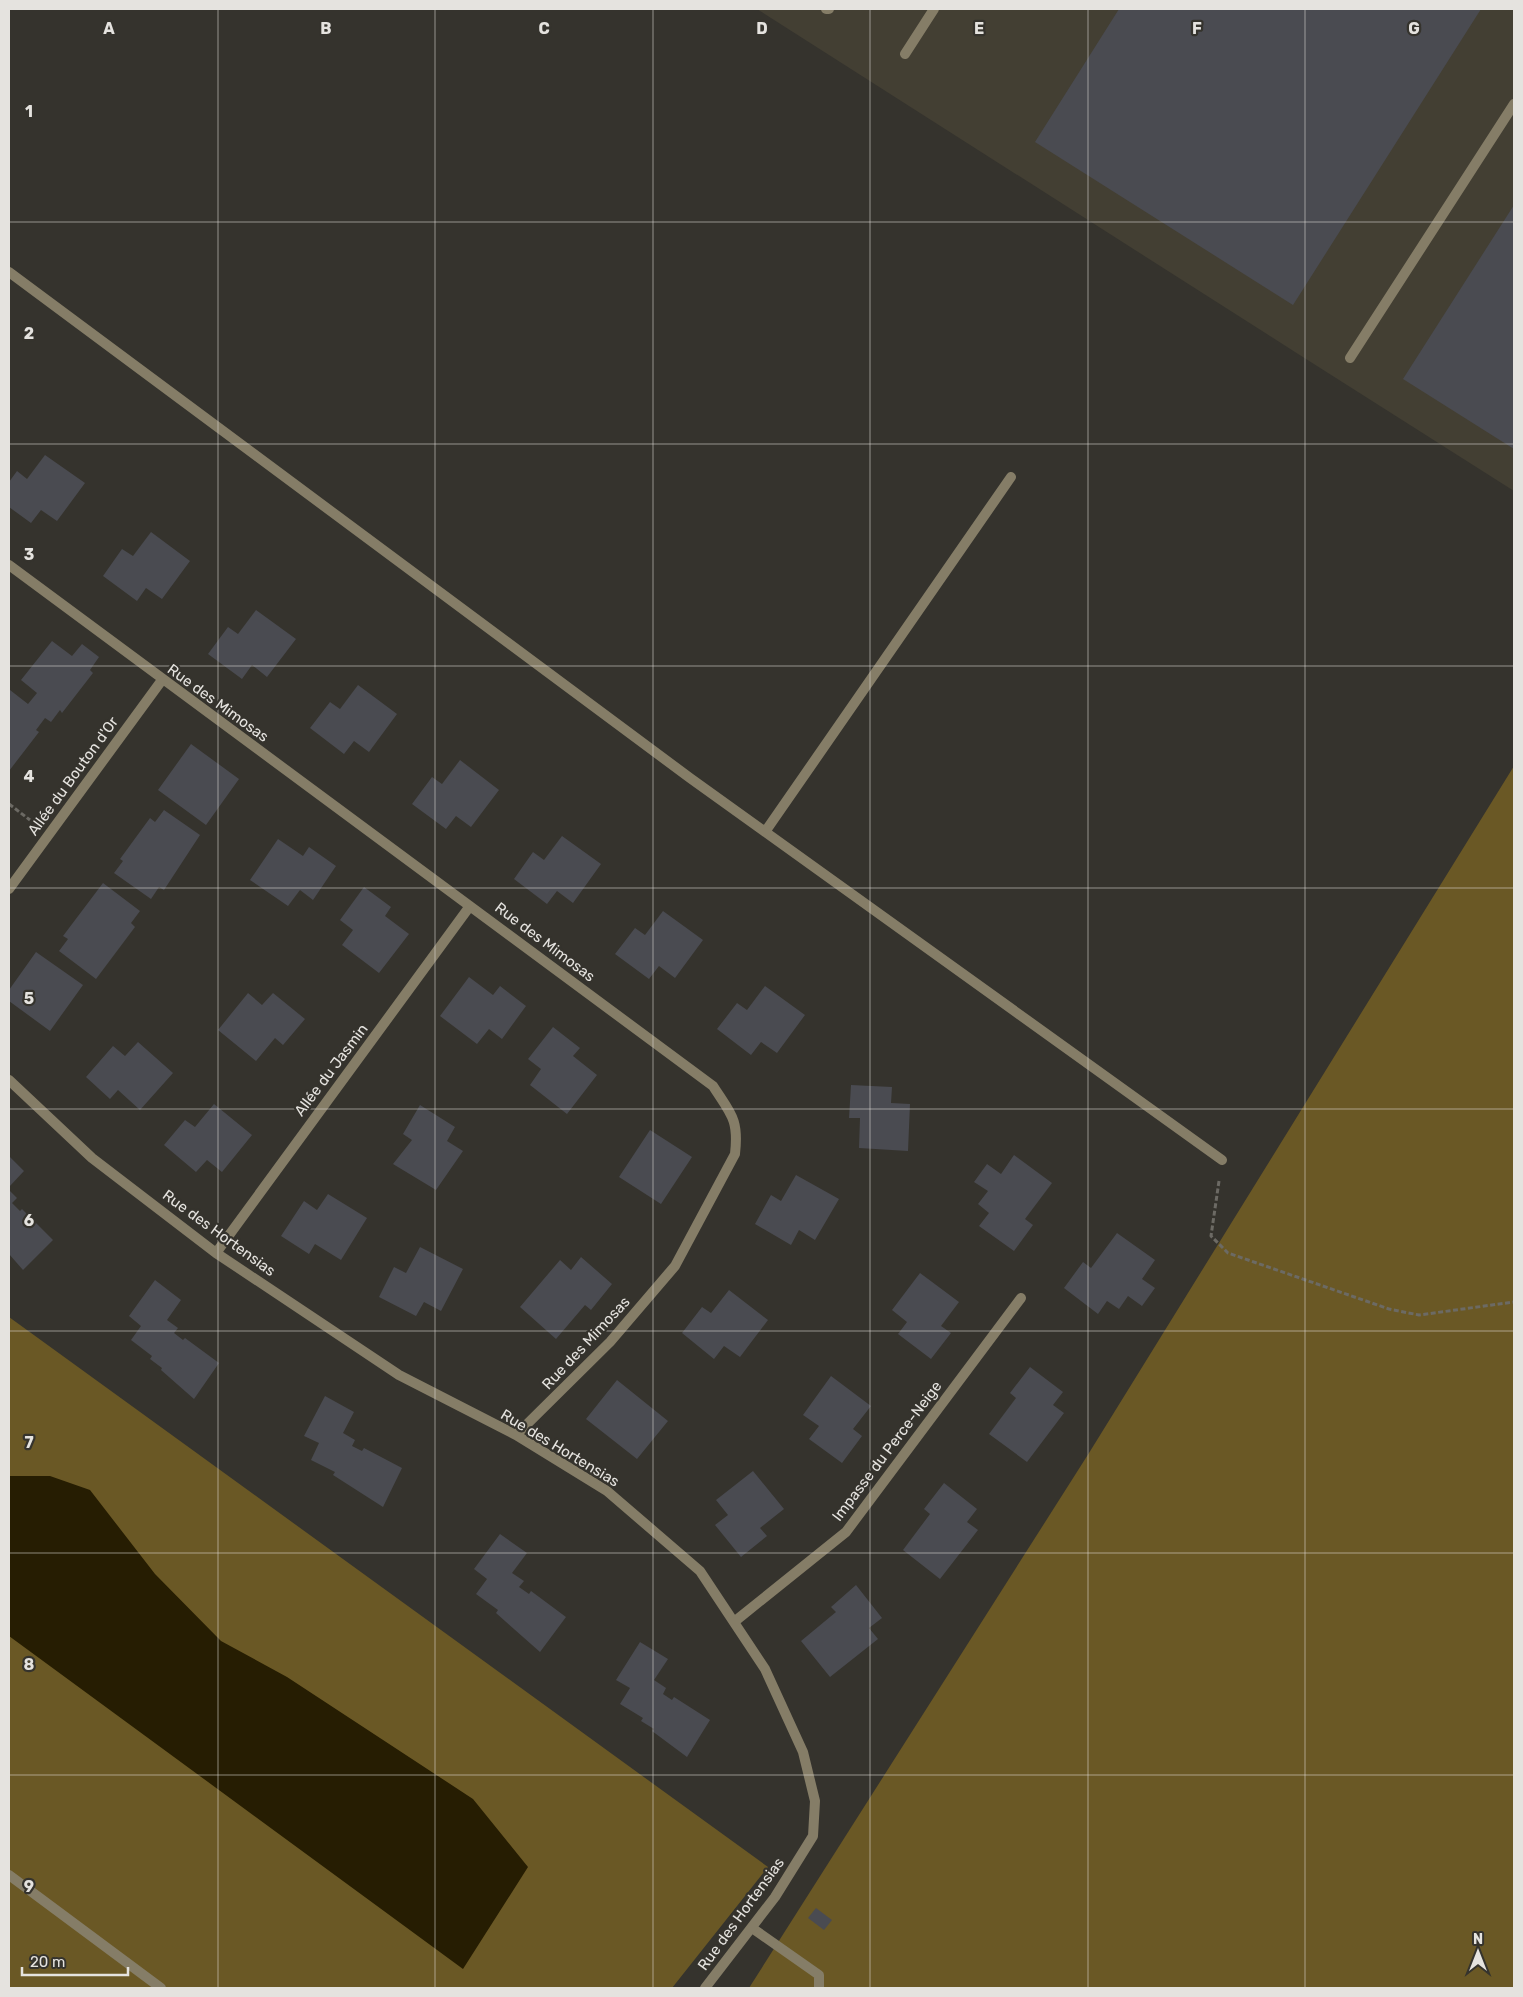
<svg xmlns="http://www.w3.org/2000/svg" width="1523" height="1997" viewBox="0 0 1523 1997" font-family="Rubik,sans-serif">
<rect width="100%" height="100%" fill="#35332d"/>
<path fill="#433f33" d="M757,9H1514V491L1295,352Z"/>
<path fill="#6a5825" d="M1514,766V1988H749L1089,1453Z
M9,1317L768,1867L672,1988H9Z"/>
<path fill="#261d02" d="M9,1476H50L90,1490L155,1574L221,1641L287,1677L473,1799L528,1867L463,1969L9,1636Z"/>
<path fill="#4a4b51" d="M1119,9H1481L1293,305L1035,142Z
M1514,205V449L1403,379Z
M45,455L85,483L57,521L41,510L31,523L9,507V482L17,471L27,479Z
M151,532L190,561L162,599L146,588L137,601L103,576L122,549L133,556Z
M256,610L296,639L267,677L252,665L242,679L208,654L228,627L238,634Z
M52,641L72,656L82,644L99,657L90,670L93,673L62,713L60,710L51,722L45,718L36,730L39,732L9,771V692L10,690L28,704L37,693L21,680Z
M358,685L397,714L369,752L354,741L344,754L310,728L330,702L340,709Z
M191,744L239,779L206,825L158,790Z
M460,760L499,790L471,827L456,816L446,829L412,804L432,777L442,784Z
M164,810L200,835L164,890L159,887L151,899L114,873L123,861L120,859L150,818L155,822Z
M562,836L601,864L573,903L557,891L547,904L514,879L533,852L544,860Z
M278,839L303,856L309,847L336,866L313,900L300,890L288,906L250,880Z
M103,883L140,911L131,923L135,927L96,979L59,951L68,939L63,936Z
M364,887L391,907L385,916L409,934L379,973L342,945L353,930L340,920Z
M663,911L703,940L675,978L659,966L649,979L615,954L635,928L645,935Z
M36,952L83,985L50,1031L9,1001V990Z
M469,977L493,995L500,986L526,1006L502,1039L489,1029L477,1044L440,1016Z
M765,986L805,1015L777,1053L761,1042L751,1055L717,1029L737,1003L747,1010Z
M248,993L262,1005L273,993L305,1019L283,1045L275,1038L256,1061L218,1030Z
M553,1027L580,1048L573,1056L597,1075L567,1114L530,1085L541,1069L528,1059Z
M138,1042L173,1073L140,1110L118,1090L110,1099L86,1077L113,1046L125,1056Z
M851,1085L892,1087L891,1103L910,1104L908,1151L859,1148L860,1118H849Z
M214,1104L252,1135L222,1172L207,1160L196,1172L164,1145L185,1120L195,1127Z
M420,1105L455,1127L447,1141L463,1151L436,1190L393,1164L412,1140L403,1134Z
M650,1130L692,1157L661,1204L619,1177Z
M1014,1155L1052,1183L1025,1219L1033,1225L1014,1251L979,1226L989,1213L978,1204L988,1191L974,1182L987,1164L1001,1174Z
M9,1156L24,1171L9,1187Z
M796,1175L839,1199L815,1240L799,1230L791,1245L755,1224L771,1195L781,1201Z
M9,1190L17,1198L12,1203L20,1211L22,1209L53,1240L23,1270L9,1254Z
M328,1194L367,1218L341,1260L315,1244L309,1254L281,1236L304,1201L317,1210Z
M1117,1233L1155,1260L1142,1279L1155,1288L1142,1306L1128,1296L1119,1309L1107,1301L1098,1314L1064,1288L1083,1262L1091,1268Z
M420,1247L463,1269L441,1311L424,1302L416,1316L379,1297L394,1267L406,1273Z
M581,1257L612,1284L591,1310L585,1305L556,1339L520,1307L560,1260L571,1270Z
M920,1273L959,1302L941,1326L951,1333L931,1359L898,1334L907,1322L892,1310Z
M155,1280L181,1300L167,1320L178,1328L174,1333L183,1340L185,1338L219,1363L194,1399L161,1370L162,1368L150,1359L152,1356L131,1340L141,1326L129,1316Z
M729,1290L768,1320L740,1357L724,1346L714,1359L682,1333L702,1307L711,1313Z
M1030,1367L1063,1392L1053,1405L1064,1413L1027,1462L989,1434L1016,1398L1010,1393Z
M831,1376L871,1406L853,1429L862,1436L842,1463L809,1439L819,1426L803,1415Z
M617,1380L668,1421L637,1459L586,1419Z
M325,1396L354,1412L343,1433L355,1440L352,1446L362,1451L364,1448L402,1468L383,1507L333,1475L335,1472L311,1460L319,1443L304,1436Z
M753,1471L784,1509L760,1528L767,1536L741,1557L715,1525L728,1515L716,1500Z
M944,1483L977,1509L967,1522L978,1530L940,1579L903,1550L930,1514L924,1509Z
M500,1534L527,1553L512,1573L524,1581L519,1587L529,1594L531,1591L566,1617L540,1652L496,1613L498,1610L476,1594L487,1579L474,1569Z
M856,1585L882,1618L869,1628L878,1639L830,1677L801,1641L836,1612L831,1607Z
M640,1642L668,1659L654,1680L666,1688L663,1694L672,1700L674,1697L710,1720L687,1757L652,1731L654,1729L641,1721L643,1718L620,1704L630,1688L616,1680Z
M816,1908L832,1920L824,1930L808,1918Z"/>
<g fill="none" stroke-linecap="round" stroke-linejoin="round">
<path stroke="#6c6a64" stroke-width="3" stroke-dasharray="5 2.5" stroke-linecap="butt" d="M9,804L30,820
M1219,1181L1211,1236L1228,1253L1389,1309L1419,1315L1514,1302"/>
<path stroke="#857d67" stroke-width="10" d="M826,9H829
M905,54L934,9
M1350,358L1514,104
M752,1928L819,1975V1988"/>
<path stroke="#857d67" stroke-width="10" d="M9,272L690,778L1222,1160
M9,565L713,1086C731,1114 739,1119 735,1154L675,1266L610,1342L516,1435
M765,832L1011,477
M9,889L162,680
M9,1080L92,1158L216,1253L399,1375L516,1435L607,1491L700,1571L765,1669L803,1752L815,1801L813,1836L775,1897L705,1988
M216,1253L470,906
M734,1622L846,1532L1021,1298
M9,1875L161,1988"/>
</g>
<path fill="none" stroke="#e5e3df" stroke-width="1" stroke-opacity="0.55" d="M218,9V1988M435,9V1988M653,9V1988M870,9V1988M1088,9V1988M1305,9V1988M9,222H1514M9,444H1514M9,666H1514M9,888H1514M9,1109H1514M9,1331H1514M9,1553H1514M9,1775H1514"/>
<g text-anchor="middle" stroke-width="4.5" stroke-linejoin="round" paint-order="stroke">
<g font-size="15" fill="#e5e3df" stroke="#35332d">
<text transform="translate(218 703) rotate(36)" y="5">Rue des Mimosas</text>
<text transform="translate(73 776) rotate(-54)" y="5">Allée du Bouton d'Or</text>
<text transform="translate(545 942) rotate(37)" y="5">Rue des Mimosas</text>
<text transform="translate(331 1070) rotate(-53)" y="5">Allée du Jasmin</text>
<text transform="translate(219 1233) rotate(36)" y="5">Rue des Hortensias</text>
<text transform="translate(586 1343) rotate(-47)" y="5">Rue des Mimosas</text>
<text transform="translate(560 1448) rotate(31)" y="5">Rue des Hortensias</text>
<text transform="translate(887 1451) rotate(-53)" y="5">Impasse du Perce-Neige</text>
<text transform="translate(741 1914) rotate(-54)" y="5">Rue des Hortensias</text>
</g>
</g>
<g font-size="16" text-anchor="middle" font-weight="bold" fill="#e5e3df" stroke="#35332d" stroke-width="4.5" stroke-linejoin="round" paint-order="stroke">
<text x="109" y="34">A</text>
<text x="326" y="34">B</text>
<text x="544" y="34">C</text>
<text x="762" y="34">D</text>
<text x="979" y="34">E</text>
<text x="1197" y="34">F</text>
<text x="1414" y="34">G</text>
<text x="29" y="117">1</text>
<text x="29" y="339">2</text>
<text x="29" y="560">3</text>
<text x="29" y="782">4</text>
<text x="29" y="1004">5</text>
<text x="29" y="1226">6</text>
<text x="29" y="1448">7</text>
<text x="29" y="1670">8</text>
<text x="29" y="1892">9</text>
</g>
<rect width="1523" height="1997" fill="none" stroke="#e5e3df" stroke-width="20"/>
<g transform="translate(1478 1952)" stroke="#35332d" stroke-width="4" paint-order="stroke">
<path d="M0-4L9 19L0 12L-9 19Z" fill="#e5e3df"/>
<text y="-8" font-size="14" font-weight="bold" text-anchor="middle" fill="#e5e3df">N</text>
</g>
<path d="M22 1967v8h106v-8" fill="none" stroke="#e5e3df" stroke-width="2.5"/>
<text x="30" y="1967" font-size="15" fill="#e5e3df" stroke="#35332d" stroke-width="4" paint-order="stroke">20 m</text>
</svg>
